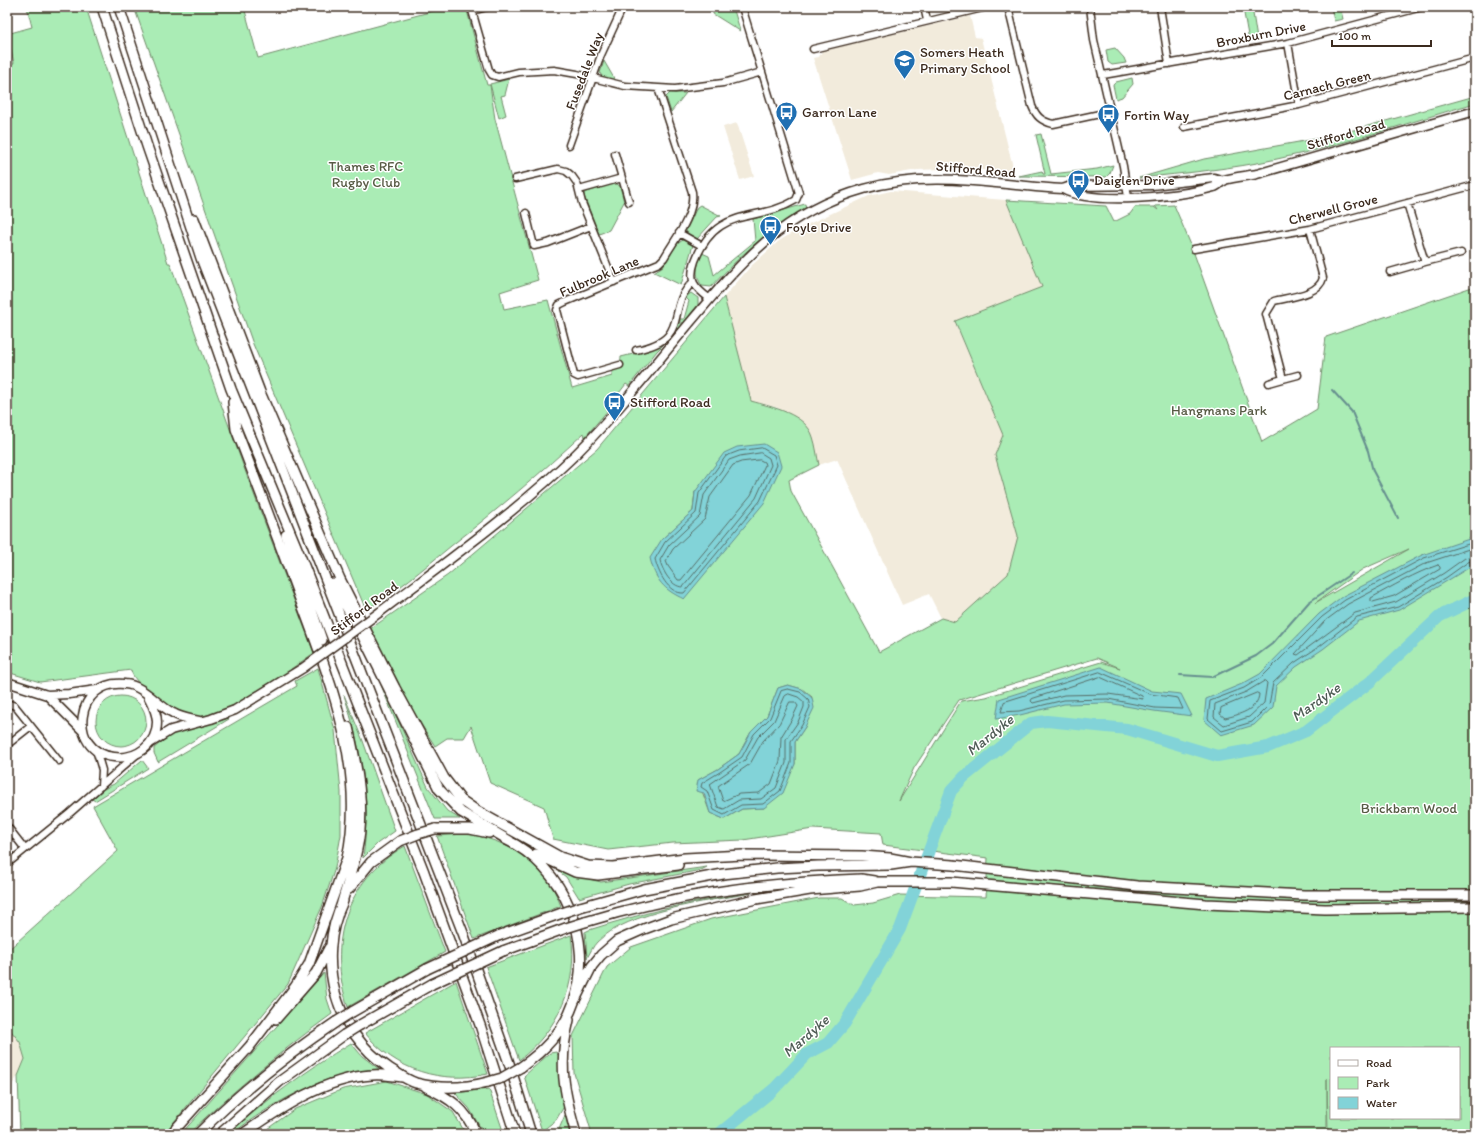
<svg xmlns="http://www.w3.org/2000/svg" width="1482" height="1141" viewBox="0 0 1482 1141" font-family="Itim,sans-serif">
<rect width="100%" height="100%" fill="#fff"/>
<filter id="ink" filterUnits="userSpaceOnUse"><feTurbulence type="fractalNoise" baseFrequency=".025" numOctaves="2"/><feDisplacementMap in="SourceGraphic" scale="8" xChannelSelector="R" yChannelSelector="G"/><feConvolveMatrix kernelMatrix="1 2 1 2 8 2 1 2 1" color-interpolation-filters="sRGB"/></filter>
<g filter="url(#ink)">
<path fill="#f2ebdc" d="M970,16L975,37L981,38L1015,175L970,168L917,170L889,175L878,173L852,180L813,58L819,57L822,51Z
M737,123L754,176L740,180L723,127Z
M891,191L1006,200L1042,287L955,322L1003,435L995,455L1018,536L1008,574L955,622L941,618L929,594L902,605L837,459L819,465L813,436L778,408L751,401L724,297L751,266L779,241L800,228L869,196Z
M7,1026L20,1042L25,1059L18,1076L7,1092Z"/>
<path fill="#aaecb5" stroke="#728b6a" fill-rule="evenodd" d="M27,7H86L168,263H170L243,465L314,653L291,669L292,671C267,686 229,716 199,716C182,717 168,706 155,696C147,689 133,681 131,670L40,682L7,672V65L14,63L7,34L32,27Z
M134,7H244L258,58L448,7H466L487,85H490L495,119L538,280L500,292L504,309L548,300L572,388L612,376V372L620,367L621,357C636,353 662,349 672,335C675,331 676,326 678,321L683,325L657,351L629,386L626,384L619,393L621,395L585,437L584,433C541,473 497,510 451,546C423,569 396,592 366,610L253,344Z
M733,7L740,30V31L713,14V8Z
M1252,7L1257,39L1249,41L1243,8Z
M1331,7H1340L1343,19L1334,21Z
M1115,48L1124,58L1126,63L1112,65L1108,62L1106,50Z
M604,61L615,80L602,77L600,73Z
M1132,78L1133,84L1122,97L1116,99L1113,85L1116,82Z
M509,79L505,95L501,96L506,115L499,118L490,84Z
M670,93H686L671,112L666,97Z
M1475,96V103C1410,122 1344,145 1277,159C1232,169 1185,173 1139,178L1204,159L1332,136Z
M1041,134L1051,174L1097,169L1113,165L1110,173L1106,177L1019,176L1042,171L1043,174H1045L1036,135Z
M615,183L620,186L624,202L609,230L599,234L584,196V193Z
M1006,200L1106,206L1114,222L1130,214L1135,207H1154L1158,210L1155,206L1174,205L1191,245L1262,442L1317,409L1326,337L1475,286V1131L1463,1134H1328L1327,1078V1134H592L574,1073L573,1036L607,967L631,947L711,919L819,898H842L854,905L873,903L900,895L986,897L988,858L883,845L881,833L813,829L743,840L673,843L608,850L553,839L544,807L490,783L471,726L464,738H447L435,746C410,708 389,670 370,629L448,575L597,449L724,297L751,401C772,407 806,414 813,437C816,446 817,456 819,465L789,480L791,491L879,652L941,618L955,622L1008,574L1018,536L995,455L1003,435L955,321L1042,287ZM695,492L684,599L662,539L693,511ZM1409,549L1315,603L1363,569ZM1097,658L1120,668L1101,662L986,697L961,701L899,801L914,768L959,700ZM788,685L802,689L812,697L805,727L795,742V764L764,808L742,809L724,819L710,813L698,780L718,769L739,754L751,732L767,716L778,688ZM1331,1048H1459V1118H1331Z
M805,204L806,208C769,228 739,257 711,287L702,286C694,274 697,265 702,253L709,256L714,275L755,241L753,219Z
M700,205L721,216L717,217L697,239L689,235L686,231L697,207Z
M683,240L693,245L681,285L654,272L663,266L677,244Z
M691,293L698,298V306L684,324L678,319H684L689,301L685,297Z
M371,660L428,787L447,811L460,819H435Z
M318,668L335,730L341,792V835L335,868L322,907L288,984L164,1134H20L18,1076L25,1059L20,1042L7,1026V951L118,851L93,806L297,686L295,681Z
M344,695L363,741L395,831L378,843L363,858C371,800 362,751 344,695Z
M96 721a25 25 0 1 1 50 0a25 25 0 1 1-50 0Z
M229,718V719L158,762L154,753V748L172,734Z
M142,760L148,768L95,801L92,799L104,789L114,784Z
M464,834C507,838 546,864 561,906L474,939L437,836Z
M405,846L445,952L348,1007C327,944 345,880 405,846Z
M707,867L701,870L629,884L579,898L566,877L558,871L601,882Z
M751,893C709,901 628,911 597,942C593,946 590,953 587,958L585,932L589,930C642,913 696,900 751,893Z
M571,935C579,984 558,1030 519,1060L486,967Z
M324,973L327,999L332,1014C281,1051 233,1091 188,1134H181Z
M456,981L488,1074C441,1084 396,1071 365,1033Z
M351,1043L362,1056L379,1069C329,1071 271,1103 232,1134H228C266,1100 307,1070 351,1043Z
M556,1052L559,1056L566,1103L556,1120L542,1131L524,1076L550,1053Z
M387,1081L427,1094L453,1112L466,1134H260L295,1109L343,1089Z
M489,1089L504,1134H484L469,1108L455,1093Z
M565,1115L570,1134H557Z"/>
<path fill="#82d3d8" stroke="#668f8e" d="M764,444L777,452L781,466L764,503L684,599C664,590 655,580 650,558L662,539L693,511L695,492L724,453L737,447Z
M1472,538H1475V564L1399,610L1359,621L1323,649L1296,667L1276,686L1273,707L1254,725L1221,735L1204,720L1206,699L1242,684L1260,674L1319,614L1343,596L1422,555Z
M1101,667L1152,691L1181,694L1192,716L1154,711L1108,703L1064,704L1020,715L996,719L999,699Z
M788,685L802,689L812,698L814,708L805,727L795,742V764L783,793L764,808L742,809L724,819L710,813L704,793L696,791L698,780L718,769L739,754L751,732L767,716L778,688Z"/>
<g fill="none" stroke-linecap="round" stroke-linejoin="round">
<path stroke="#576e68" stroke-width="1" d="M762,448L774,455L777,465L760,501L684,593C668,594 658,572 655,559L665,542L696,513L699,493L726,456L739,451Z
M761,453L769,458L771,465L756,498L683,587C671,587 662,570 660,560L669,545L700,516L704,495L729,460L740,456Z
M760,460L764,462L765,465L751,495L681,580H678L668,566L666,561L673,549L705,519L710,497L733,465L741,462Z
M1475,542L1424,558L1345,600L1322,617L1262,677L1244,688L1210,701L1208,719L1222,731L1252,722L1269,705L1273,683L1294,663L1320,646L1357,617L1398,607L1447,577L1468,562L1475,560
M1475,547L1426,563L1348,604L1325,621L1295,654L1298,655L1355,613L1396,602L1444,573L1465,558L1475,555
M1438,565L1440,567V569L1394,596L1373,602L1371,601V598C1393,586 1415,573 1438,565Z
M1100,672L1150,694L1178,698L1183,709L1155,708L1108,699L1064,700L1019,711L1001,712L1004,702Z
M1100,677L1142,696L1143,699L1108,694L1064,695L1033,703L1031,701L1032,699Z
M1265,681L1267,683L1264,703L1249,717L1224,725L1214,717L1215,704L1246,692Z
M788,689L800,692L808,699L810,707L802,725L791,741V763L780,791L763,804L741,805L724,815L714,810L707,791L701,787L702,783L720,772L742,757L754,734L770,718L781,691Z
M1257,693L1259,694C1258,710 1238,715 1225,718L1220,714L1221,708Z
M789,694L798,697L804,702V707L798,722L786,739V763L776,788L761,799L739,800L724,809L718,807L710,784L745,760L758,737L774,721L785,696Z
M790,702H795L798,706L792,719L781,737L780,761L771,784L759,793L739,794L723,801L718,786L750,764L763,741L779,724Z"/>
<path stroke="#668f8e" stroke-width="2" d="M1332,390L1352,412L1368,451L1373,471L1398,518
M1180,675L1212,677L1256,656L1272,644L1309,602L1352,573"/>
<path stroke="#82d3d8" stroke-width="12" d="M719,1134L774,1089L807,1054L828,1043L845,1023L900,929L951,791L964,777L1031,723L1047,721L1127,729L1217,756L1268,747L1306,731L1370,682L1440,616L1475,599"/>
<defs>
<path id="minor" d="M471,7L489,70L492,75L498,77L519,72L554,70L577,74L625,86L675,89L723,83L762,72
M924,7L927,20
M1008,7L1032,106C1036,116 1041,121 1053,124L1109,112
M1090,7L1094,40L1123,166L1128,197
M1160,7L1169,64
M1475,7V9
M472,11L487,7
M1288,43L1299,105
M813,49L987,7
M1103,75L1288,43L1422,7
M1184,127L1299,105L1475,58
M569,145L601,55L623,7
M615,154L629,202
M515,179L558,169L566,171L572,176L577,183L582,203L614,282
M579,190L622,178
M526,213L534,246L548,243L591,226
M679,233L702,246
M1194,249L1310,229L1475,185
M1425,262L1461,253
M1390,272L1425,262L1407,203
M710,299C694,287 688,281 695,261C717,204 756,224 796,200L799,193L742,7
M636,350C693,339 664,309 693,282
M620,365L578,377L574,375L557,310L559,305L565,302L659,263L664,258C675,239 695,215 692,192L658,88
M1283,379L1298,375
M1269,383L1283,379L1266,314L1274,301C1289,297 1319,295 1323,278L1310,229
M7,703L15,706L31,726
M7,745L31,726L59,761
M96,750L102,770L101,786
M7,826L25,849
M7,864L70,813L136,755"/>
<path id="major" d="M1063,189C1092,206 1182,196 1214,187C1218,186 1221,182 1224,180C1234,177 1247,176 1257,174L1475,111
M380,612C447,561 516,512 576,454C616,414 652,368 688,325C740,263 782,212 864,189C930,170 996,185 1063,189L1071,186L1152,185L1214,178L1224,181
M7,682L47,695L69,694L97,690
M47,695L83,731
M148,696C152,704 157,712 157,722C157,745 136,760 114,757C66,752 75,678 125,684C143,685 157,705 173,713C181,718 191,719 199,721
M150,743L171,730L211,719L235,710L303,668"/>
<path id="highway" d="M102,7L147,146L231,389L301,558L424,872L480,1025L515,1134
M119,7L201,258L463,933L509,1063L531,1134
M194,219L260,392L340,579L395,688L444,778L461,800L477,811L560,857L588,866L613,867L685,858L743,855L862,856L890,858L911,862
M233,402L236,429C257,483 277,537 297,591C328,675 367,767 347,858L309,964L295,987L247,1050
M286,535L322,640
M333,583L362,635L439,789L461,812L510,841
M435,829H470L489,833
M505,839C564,867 595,939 574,1002C565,1029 544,1051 521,1067
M536,854L575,872L598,875L678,865
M349,889L371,862L400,841
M343,901C315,960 335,1032 389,1068C397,1073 406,1080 416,1083C439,1089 465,1088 488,1082
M341,906C346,887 353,869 357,849C366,810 357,766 348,727
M580,907L644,889L723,874L777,868L818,866L891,865L911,862L953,865L1137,886L1304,895H1475
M585,922C679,893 763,883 861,879L874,881
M498,936L562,913
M503,951L566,928
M574,1002L592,966L601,955L617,941L644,929L671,919L756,899L810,890L860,886L877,882H951L1206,904L1325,909L1475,907
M352,1012L427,969
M276,1019L316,973L329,948
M569,1020C558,1064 564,1092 576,1134
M360,1025L432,984
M426,1087C450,1098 466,1109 476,1134
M171,1134L250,1046
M198,1134C240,1092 287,1055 336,1022
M220,1134L279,1082L344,1035
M243,1134C280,1108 325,1078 372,1075C382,1074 392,1076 402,1077"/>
</defs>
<use href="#minor" stroke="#3b2a1e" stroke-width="9"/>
<use href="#major" stroke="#3b2a1e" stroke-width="11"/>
<use href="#highway" stroke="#3b2a1e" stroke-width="12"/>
<use href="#minor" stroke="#fff" stroke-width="6"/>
<use href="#major" stroke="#fff" stroke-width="8"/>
<use href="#highway" stroke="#fff" stroke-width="9"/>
<defs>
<path id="major-bridge" d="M303,668L380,612"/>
<path id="highway-bridge" d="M400,841L418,834L435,829
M562,913L580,907
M566,928L585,922
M427,969L498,936
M432,984L503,951
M336,1022L352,1012
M344,1035L360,1025
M488,1082L502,1078L521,1067"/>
</defs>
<use href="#major-bridge" stroke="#3b2a1e" stroke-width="11" stroke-linecap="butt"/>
<use href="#highway-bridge" stroke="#3b2a1e" stroke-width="12" stroke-linecap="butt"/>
<use href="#major-bridge" stroke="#fff" stroke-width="8"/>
<use href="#highway-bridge" stroke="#fff" stroke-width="9"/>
</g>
</g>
<defs>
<symbol id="school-pin" viewBox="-11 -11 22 30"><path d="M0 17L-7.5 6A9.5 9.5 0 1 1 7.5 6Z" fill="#1f6fb2" stroke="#fff"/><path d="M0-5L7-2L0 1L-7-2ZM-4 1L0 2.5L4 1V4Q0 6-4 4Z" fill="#fff"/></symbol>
<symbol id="bus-pin" viewBox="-11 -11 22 30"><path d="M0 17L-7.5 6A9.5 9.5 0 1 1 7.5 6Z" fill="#1f6fb2" stroke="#fff"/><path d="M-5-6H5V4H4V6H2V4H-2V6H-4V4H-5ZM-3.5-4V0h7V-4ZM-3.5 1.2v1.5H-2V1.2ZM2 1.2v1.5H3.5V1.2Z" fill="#fff"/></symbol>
</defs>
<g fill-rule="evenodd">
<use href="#school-pin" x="892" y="48" width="25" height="34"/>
<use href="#bus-pin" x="774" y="100" width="25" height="34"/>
<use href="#bus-pin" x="1096" y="102" width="25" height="34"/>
<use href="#bus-pin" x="1066" y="168" width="25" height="34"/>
<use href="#bus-pin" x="758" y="214" width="25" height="34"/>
<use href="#bus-pin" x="602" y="390" width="25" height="34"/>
</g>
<g text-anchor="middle" stroke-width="3" stroke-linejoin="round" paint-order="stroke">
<g font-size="14" fill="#3b2a1e" stroke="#fff">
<text transform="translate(1261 34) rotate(-11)" y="5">Broxburn Drive</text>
<text transform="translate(584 71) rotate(-69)" y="5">Fusedale Way</text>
<text transform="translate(1327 85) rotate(-14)" y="5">Carnach Green</text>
<text transform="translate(1346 134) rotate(-16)" y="5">Stifford Road</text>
<text transform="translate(976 169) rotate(5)" y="5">Stifford Road</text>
<text transform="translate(1333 209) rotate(-14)" y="5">Cherwell Grove</text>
<text transform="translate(599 276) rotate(-23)" y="5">Fulbrook Lane</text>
<text transform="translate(364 608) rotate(-37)" y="5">Stifford Road</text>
</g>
<g font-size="14" fill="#3b2a1e" stroke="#fff" text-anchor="start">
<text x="920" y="57">Somers Heath<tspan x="920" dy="16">Primary School</tspan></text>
<text x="802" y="117">Garron Lane</text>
<text x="1124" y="120">Fortin Way</text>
<text x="1094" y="185">Daiglen Drive</text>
<text x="786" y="232">Foyle Drive</text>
<text x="630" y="407">Stifford Road</text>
</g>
<g font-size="14" fill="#575a44" stroke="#fff">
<text x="366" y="171">Thames RFC<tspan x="366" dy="16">Rugby Club</tspan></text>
<text x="1219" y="415">Hangmans Park</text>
<text x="1409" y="813">Brickbarn Wood</text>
</g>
<g font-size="15" font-style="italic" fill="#505d56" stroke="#fff">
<text transform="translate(1316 702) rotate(-35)" y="5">Mardyke</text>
<text transform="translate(990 735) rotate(-39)" y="5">Mardyke</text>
<text transform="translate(806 1036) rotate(-41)" y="5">Mardyke</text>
</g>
</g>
<rect width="1482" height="1141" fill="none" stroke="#fff" stroke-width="24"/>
<rect x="12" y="12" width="1458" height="1117" fill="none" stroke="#3b2a1e" stroke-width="1.5" filter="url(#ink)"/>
<rect x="1330" y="1047" width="130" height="72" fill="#ffffff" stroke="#b1aaa5"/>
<rect x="1338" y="1060" width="20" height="6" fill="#ffffff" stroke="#b1aaa5"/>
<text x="1366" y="1067" font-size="12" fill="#3b2a1e">Road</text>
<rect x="1338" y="1077" width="20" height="12" fill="#aaecb5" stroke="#b1aaa5"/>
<text x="1366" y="1087" font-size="12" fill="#3b2a1e">Park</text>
<rect x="1338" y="1097" width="20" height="12" fill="#82d3d8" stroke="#b1aaa5"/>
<text x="1366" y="1107" font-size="12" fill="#3b2a1e">Water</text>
<path d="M1332 40v6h99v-6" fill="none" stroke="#3b2a1e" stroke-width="2"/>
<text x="1338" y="40" font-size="12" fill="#3b2a1e" stroke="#ffffff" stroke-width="3" paint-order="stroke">100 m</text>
</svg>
